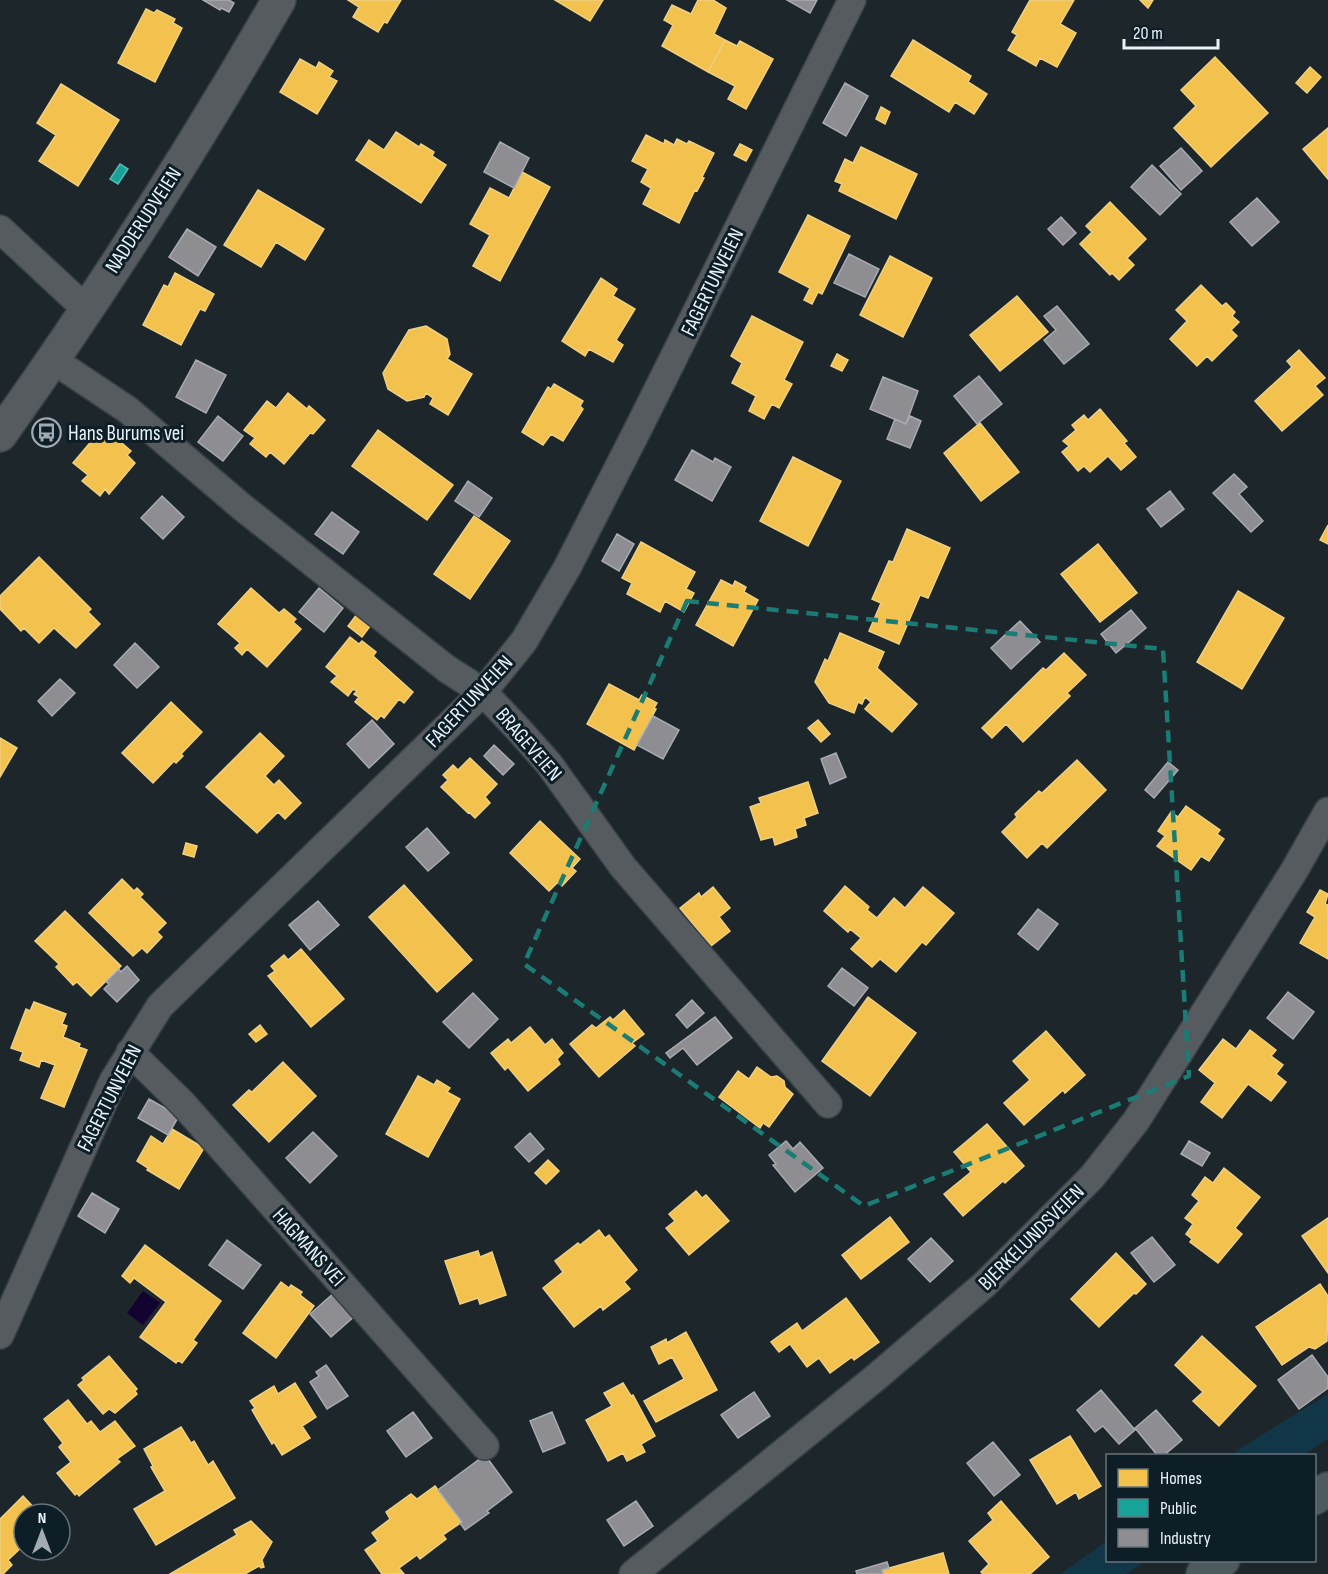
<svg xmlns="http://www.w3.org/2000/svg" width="1328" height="1574" viewBox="0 0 1328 1574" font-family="'Sofia Sans Condensed',sans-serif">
<rect width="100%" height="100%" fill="#1d262b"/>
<path fill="#103648" d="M1328,1394V1439L1303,1455H1230Z
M1107,1541L1108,1560L1146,1561L1126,1574H1060Z"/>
<path fill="#130331" d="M143,1291L160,1303L143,1325L127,1313Z"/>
<path fill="#f2c14e" stroke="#efd081" stroke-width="1.5" d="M348,0H401L387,23L384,22L378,32L353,17L359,7Z
M555,0H603L590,21Z
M698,0H713L726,8L714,34L725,40L708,72L662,46L673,25L664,20L672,5L691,14Z
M1030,0H1074L1060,24L1076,33L1057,67L1040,58L1036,66L1008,50L1017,35L1012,32Z
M1140,0H1153L1148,8Z
M146,9L154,13L157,10L175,19L173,23L182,28L155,82L118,63Z
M725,40L737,46L740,41L773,59L746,109L728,99L735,86L708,72Z
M913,40L971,76L968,82L987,94L974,114L955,102L949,112L891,76Z
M1215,57L1268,113L1211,167L1174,128L1196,106L1181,90Z
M300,59L316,68L319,62L333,71L329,77L337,81L317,114L280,92Z
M1310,67L1321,77L1307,93L1296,83Z
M61,84L119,120L78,186L39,161L56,135L37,123Z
M881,107L890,112L885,124L876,119Z
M1328,128V179L1303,149Z
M396,132L419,147L421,144L434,152L432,156L446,165L421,203L356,160L369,140L384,150Z
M646,135L664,144L665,140L674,145L677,139L687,144L689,141L714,153L702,177L704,178L697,191L695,190L679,223L643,204L651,188L641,182L648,169L632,161Z
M740,144L752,150L746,161L734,155Z
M861,147L917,174L896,219L839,191L842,184L835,181L845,159L853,163Z
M522,172L550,187L500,281L473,266L490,235L470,224L490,188L509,198Z
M258,190L324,229L305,260L276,242L261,267L224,245Z
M1110,202L1146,239L1127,258L1134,265L1119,280L1112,273L1110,275L1080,244L1092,232L1086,226Z
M808,215L850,236L822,294L818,292L812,304L804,300L810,288L779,272Z
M890,256L932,278L903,337L860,315Z
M175,273L214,294L205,311L200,309L181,345L143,325L164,285L168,287Z
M601,278L617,289L613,296L635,309L616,340L623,345L613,362L589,349L585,356L562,341Z
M1201,285L1222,306L1226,303L1235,312L1232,316L1239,322L1231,330L1237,336L1212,361L1207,356L1197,366L1170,339L1187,321L1176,310Z
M1017,296L1048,332L1000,371L970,335Z
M752,316L803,342L784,380L792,384L779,408L772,404L764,419L749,411L756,396L732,383L742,363L731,356Z
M426,326L447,339L450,354L447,359L472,374L448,415L430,404L433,398L426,393L424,397L407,401L388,389L383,373L409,330Z
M1299,350L1325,378L1315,386L1323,395L1282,431L1255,401L1292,367L1287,361Z
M837,354L848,360L842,371L831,366Z
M554,384L583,401L580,406L583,409L563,441L551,434L543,445L522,432L548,387L551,389Z
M288,393L307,409L309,406L325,420L313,434L310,433L284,464L270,452L266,457L250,444L255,438L244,430L267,401L276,408Z
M1100,409L1127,441L1124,443L1136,457L1121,470L1108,456L1090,472L1084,466L1078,471L1062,452L1069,446L1063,441L1076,430L1072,425L1084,415L1088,420Z
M980,423L1019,472L981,501L944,453Z
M378,430L453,485L427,520L352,466Z
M99,432L111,442L115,437L131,451L127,455L135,463L109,494L105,489L100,496L82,481L88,475L73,463Z
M793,457L841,481L808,546L760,521Z
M474,516L510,541L470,599L434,574Z
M1328,525V544L1320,540Z
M907,529L950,548L928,598L920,595L899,644L869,631L881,603L872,599L889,561L893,562Z
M641,542L695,572L686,589L694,593L684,612L665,601L660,612L627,594L632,583L622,578Z
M1098,544L1137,593L1100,622L1061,574Z
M39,557L91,609L88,612L100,624L76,648L54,628L39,643L24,628L21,631L0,609V596Z
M721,580L733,586L735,581L746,587L744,592L758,600L733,646L696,625Z
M251,588L279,613L284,609L296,619L293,622L301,629L267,667L247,649L242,655L235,648L240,643L218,624Z
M1238,591L1284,618L1242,689L1197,662Z
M357,614L371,625L362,637L348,626Z
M840,633L884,652L877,668L917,704L892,732L865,709L871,702L865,697L862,704L858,702L854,713L829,703L815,682L825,659L828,661Z
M350,637L359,644L362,641L376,652L373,656L413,692L404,703L399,699L384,718L381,715L377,720L355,702L359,697L354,694L357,691L353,689L348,696L331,682L337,676L326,667Z
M1064,653L1086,675L1067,693L1070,696L1023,742L1006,724L992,738L982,728L1043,668L1046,670Z
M609,684L639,700L642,695L657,703L654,708L656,709L634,750L587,724Z
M171,702L202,732L181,754L183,756L176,763L174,761L153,783L122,753Z
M818,720L830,734L821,742L808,728Z
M260,733L284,756L265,776L274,785L279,780L301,803L285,819L278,812L257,833L206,787Z
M0,738L17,748L0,777Z
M470,758L497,784L485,797L490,803L475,818L469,812L468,813L441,787L448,780L443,775L453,765L458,770Z
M1077,760L1106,790L1047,848L1042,843L1027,858L1002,832L1017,817L1015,814L1039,791L1042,793Z
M808,782L818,813L804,818L806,825L795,829L797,837L775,845L773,837L761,840L750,807L761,803L759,798Z
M1186,806L1220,830L1217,834L1224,839L1209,861L1201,856L1191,870L1157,846L1165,836L1158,831L1171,812L1178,817Z
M540,821L580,859L572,868L576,871L562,886L558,882L549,891L510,853Z
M186,843L197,846L194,857L183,854Z
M122,879L134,891L137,888L143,894L140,897L166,923L157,932L162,937L147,953L142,948L133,956L89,913Z
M404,885L472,960L437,992L369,917Z
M845,886L869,907L867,910L877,918L894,898L905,908L923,887L954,913L926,945L922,942L896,972L880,959L872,967L851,949L861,938L850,929L848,932L824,911Z
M713,887L730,908L719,917L730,931L711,946L680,908L699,893L701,897Z
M1320,890L1328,894L1325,904L1328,905V959L1300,943L1315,917L1307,912Z
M65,911L121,966L91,996L77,982L73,985L56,967L59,964L35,941Z
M301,949L344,999L311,1027L268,976L275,971L271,966L284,955L288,960Z
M868,997L916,1033L870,1096L822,1061Z
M34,1002L66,1014L62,1024L67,1026L63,1037L80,1044L79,1047L87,1050L64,1107L41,1098L55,1065L41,1060L39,1067L20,1060L23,1052L11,1048L26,1009L30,1011Z
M624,1010L644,1034L632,1043L635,1046L599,1077L570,1044L592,1025L596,1028L610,1017L613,1020Z
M260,1025L267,1034L256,1042L249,1034Z
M530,1027L545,1045L552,1039L563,1053L557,1059L560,1064L528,1091L508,1067L505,1070L491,1053L508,1039L511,1043Z
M1250,1030L1276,1050L1271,1056L1283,1065L1276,1074L1286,1082L1271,1101L1248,1084L1222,1118L1201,1102L1215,1083L1199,1070L1223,1039L1236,1049Z
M1046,1031L1085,1075L1065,1093L1063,1090L1024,1125L1004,1103L1030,1080L1013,1061Z
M283,1062L316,1096L269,1142L233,1105L249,1090L252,1092Z
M757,1067L771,1077L777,1076L784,1081L785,1087L793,1094L769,1127L763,1123L760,1128L719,1097L738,1071L749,1079Z
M418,1076L434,1085L437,1080L450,1088L447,1092L460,1099L428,1157L386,1134Z
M987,1124L1024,1166L1005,1183L1003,1181L963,1216L944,1194L971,1172L954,1152Z
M172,1129L204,1148L179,1189L147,1170L148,1168L137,1161L151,1136L163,1144Z
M548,1160L559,1171L546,1184L535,1173Z
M1224,1168L1260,1197L1235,1228L1242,1234L1218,1263L1190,1242L1192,1239L1186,1234L1193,1224L1185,1218L1199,1201L1192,1195L1205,1177L1213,1183Z
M696,1191L702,1198L706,1195L729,1221L689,1255L666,1228L675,1221L669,1214Z
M890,1217L909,1242L861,1279L842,1255Z
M1328,1218V1273L1302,1236Z
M599,1230L605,1238L609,1235L637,1270L624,1282L630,1289L603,1310L601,1306L574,1327L543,1288L563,1272L555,1261L578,1243L580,1245Z
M145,1245L221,1301L193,1340L197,1343L182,1363L178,1360L176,1363L140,1337L166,1302L134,1278L130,1283L122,1276Z
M478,1251L480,1257L492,1252L506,1295L480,1304L478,1298L460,1304L445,1261Z
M1116,1253L1146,1284L1136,1294L1134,1293L1099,1327L1071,1299Z
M281,1282L289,1288L291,1285L302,1292L300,1295L314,1306L276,1358L243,1333Z
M1320,1284L1328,1296L1327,1341L1315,1349L1309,1347L1282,1365L1256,1327Z
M846,1298L879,1342L854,1360L852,1357L830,1373L819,1358L807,1367L790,1344L779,1352L771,1342L797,1323L802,1331Z
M686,1332L717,1390L656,1422L644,1401L684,1379L672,1357L659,1364L651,1347L666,1339L667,1343Z
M1202,1336L1256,1386L1219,1426L1193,1401L1203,1392L1175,1365Z
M109,1356L137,1389L135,1391L137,1394L115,1413L109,1409L103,1414L78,1385L84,1380L82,1378Z
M295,1383L316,1417L302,1426L310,1438L282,1455L274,1442L272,1444L252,1410L255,1408L250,1401L274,1386L278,1394Z
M623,1383L631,1396L633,1395L655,1436L641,1444L645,1452L627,1461L623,1453L608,1461L586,1420L612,1406L604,1393Z
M68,1400L87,1424L91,1421L100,1432L115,1421L135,1446L117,1459L120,1462L79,1496L77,1493L75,1495L57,1473L71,1462L59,1447L63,1443L44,1419Z
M181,1427L191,1443L194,1441L208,1465L213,1461L235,1498L156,1545L134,1509L165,1491L151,1467L153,1466L144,1449Z
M1070,1436L1101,1486L1079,1499L1076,1492L1057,1504L1030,1460Z
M435,1486L462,1522L443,1535L446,1539L420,1559L417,1555L399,1568L404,1574H382L365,1550L378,1541L372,1533L390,1519L386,1512L411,1494L417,1499Z
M23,1496L40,1514H24V1545L8,1560L12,1565L3,1574H0V1519Z
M1001,1501L1049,1557L1030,1574H983L981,1572L989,1564L969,1541L993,1520L988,1513Z
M251,1521L272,1542L262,1560L264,1567L261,1568L259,1566L245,1574H170L237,1535L234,1530Z
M943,1553L949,1574H883L882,1570Z"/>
<path fill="#17a398" stroke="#56bbb5" stroke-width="1.5" d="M120,164L128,169L118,184L110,179Z"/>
<path fill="#8d8d92" stroke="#a8abb1" stroke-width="1.5" d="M203,0H229L234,3L229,12L221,8L220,10Z
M787,0H817L810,13Z
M845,83L868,96L846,136L823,123Z
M500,142L529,158L514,188L484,172Z
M1181,148L1202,171L1181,190L1160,166Z
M1152,165L1181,194L1160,215L1131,187Z
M1257,198L1279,222L1252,246L1230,222Z
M1061,217L1076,233L1063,245L1048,229Z
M187,229L216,247L198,276L169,257Z
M849,254L879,269L865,297L834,283Z
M1057,306L1089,344L1064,364L1044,340L1056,330L1044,316Z
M196,360L226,375L206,413L176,397Z
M979,376L1002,404L977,424L954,396Z
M883,377L918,391L906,424L870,409Z
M218,416L243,436L223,461L198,442Z
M910,416L921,421L910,448L887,439L895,419L906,424Z
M692,450L713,462L715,458L731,467L712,501L675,480Z
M1234,474L1247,487L1239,494L1263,521L1251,532L1213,493Z
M468,481L492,498L479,517L455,501Z
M1170,491L1184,509L1161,527L1147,509Z
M162,496L184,517L163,539L141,518Z
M332,512L359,532L343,554L315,534Z
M617,534L634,544L619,571L602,561Z
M319,588L343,608L324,632L299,612Z
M1131,610L1146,628L1116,653L1101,634Z
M1020,621L1040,642L1011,669L991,648Z
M135,643L159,667L137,688L114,665Z
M60,679L75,693L52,716L38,701Z
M653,716L679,730L663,759L637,745Z
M372,720L394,744L369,768L347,744Z
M494,745L514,764L503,775L484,756Z
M836,753L846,777L830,784L821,759Z
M1168,762L1178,770L1154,798L1145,790Z
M427,828L449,853L428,871L406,847Z
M318,901L339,925L310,950L289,925Z
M1038,909L1058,924L1038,950L1018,934Z
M127,966L139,980L117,1002L104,989L109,984L106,982L119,969L121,972Z
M842,968L868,988L854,1006L828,986Z
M1288,992L1314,1012L1293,1039L1267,1018Z
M473,993L498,1019L469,1048L443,1022Z
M692,1000L704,1013L687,1028L676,1015Z
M715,1017L732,1038L697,1065L683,1048L670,1058L666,1053Z
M149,1099L179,1116L168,1135L138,1118Z
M313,1132L337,1156L310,1183L286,1158Z
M530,1133L544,1149L529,1162L515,1147Z
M786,1141L793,1149L800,1142L823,1168L795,1192L773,1165L776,1164L769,1155Z
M1189,1141L1210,1153L1202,1166L1181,1154Z
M92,1193L119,1209L105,1233L78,1216Z
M1152,1237L1175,1265L1154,1282L1131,1253Z
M931,1238L953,1261L930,1282L908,1259Z
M227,1240L261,1265L243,1289L209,1265Z
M335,1292L356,1315L331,1337L310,1314Z
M1312,1355L1328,1377V1388L1299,1409L1278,1380Z
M326,1365L348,1396L327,1409L310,1382L319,1376L316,1372Z
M1101,1390L1135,1430L1119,1444L1103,1426L1095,1432L1077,1410Z
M754,1392L770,1416L738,1438L721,1415Z
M1156,1410L1182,1440L1163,1456H1158L1135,1428Z
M413,1412L432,1438L406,1457L387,1431Z
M552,1412L565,1443L543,1452L530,1421Z
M993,1442L1020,1475L994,1496L967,1463Z
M485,1455L512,1492L487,1511L489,1513L465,1530L460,1523L462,1522L438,1490Z
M636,1501L653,1526L624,1546L607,1520Z
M887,1562L889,1568L882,1570L883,1574H857L856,1571Z"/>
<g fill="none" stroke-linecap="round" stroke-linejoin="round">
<defs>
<path id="street" d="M0,229L86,309
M53,360L128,410L242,507L447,669L483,692L518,729L549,764L623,867L828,1104
M130,1052L183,1104L485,1446
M0,1335L113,1081L160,1006L483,692L524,641L567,568L639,427L852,0
M633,1574L874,1379L985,1284L1092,1177L1136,1121L1294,871L1328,811"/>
<path id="secondary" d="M0,435C100,295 193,149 279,0"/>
<path id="primary" d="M1314,1498L1328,1489
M1203,1574L1223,1560"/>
</defs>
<use href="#street" stroke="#394045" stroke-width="30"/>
<use href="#secondary" stroke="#394045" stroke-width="36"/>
<use href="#primary" stroke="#394045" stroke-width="36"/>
<use href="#street" stroke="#555b5f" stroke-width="27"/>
<use href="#secondary" stroke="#555b5f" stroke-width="33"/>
<use href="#primary" stroke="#4d5b5e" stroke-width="33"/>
</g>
<path fill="none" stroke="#1a7c75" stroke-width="4.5" stroke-dasharray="12 8" stroke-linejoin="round" d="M687,601L1163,649L1189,1076L864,1206L524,964Z"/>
<defs>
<symbol id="bus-ring" viewBox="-11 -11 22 22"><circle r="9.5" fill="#0e1e27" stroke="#a1abb1" stroke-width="1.5"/><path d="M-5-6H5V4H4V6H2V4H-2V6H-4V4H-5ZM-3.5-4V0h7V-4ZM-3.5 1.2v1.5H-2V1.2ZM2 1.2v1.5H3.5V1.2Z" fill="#a1abb1"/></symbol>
</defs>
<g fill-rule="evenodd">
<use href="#bus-ring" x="30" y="416" width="33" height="33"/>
</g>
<g text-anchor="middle" stroke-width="6" stroke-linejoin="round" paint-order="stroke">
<g font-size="21" fill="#e8f2f9" stroke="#0e1e27">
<text transform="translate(143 220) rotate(-57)" y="7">NADDERUDVEIEN</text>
<text transform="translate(712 282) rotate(-64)" y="7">FAGERTUNVEIEN</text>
<text transform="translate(469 701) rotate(-47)" y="7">FAGERTUNVEIEN</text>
<text transform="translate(529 744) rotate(49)" y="7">BRAGEVEIEN</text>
<text transform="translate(109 1098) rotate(-63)" y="7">FAGERTUNVEIEN</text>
<text transform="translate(1031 1237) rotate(-45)" y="7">BJERKELUNDSVEIEN</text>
<text transform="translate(309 1247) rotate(48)" y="7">HAGMANS VEI</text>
</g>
<g font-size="21" fill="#e8f2f9" stroke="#0e1e27" text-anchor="start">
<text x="68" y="440">Hans Burums vei</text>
</g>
</g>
<rect x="1106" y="1454" width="210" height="108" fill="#0e1e27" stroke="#65737b" stroke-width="1.5"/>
<rect x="1118" y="1469" width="30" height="18" fill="#f2c14e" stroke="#65737b" stroke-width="1.5"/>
<text x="1160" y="1484" font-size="18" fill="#e8f2f9">Homes</text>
<rect x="1118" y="1499" width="30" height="18" fill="#17a398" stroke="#65737b" stroke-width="1.5"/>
<text x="1160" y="1514" font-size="18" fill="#e8f2f9">Public</text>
<rect x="1118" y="1529" width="30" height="18" fill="#8d8d92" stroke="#65737b" stroke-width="1.5"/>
<text x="1160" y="1544" font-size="18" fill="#e8f2f9">Industry</text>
<g transform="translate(42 1532)"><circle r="28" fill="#0e1e27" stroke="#65737b" stroke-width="1.5"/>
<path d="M0-4.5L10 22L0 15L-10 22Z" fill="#a1abb1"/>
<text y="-9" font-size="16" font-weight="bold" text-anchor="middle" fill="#e8f2f9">N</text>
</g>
<path d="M1124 39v9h94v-9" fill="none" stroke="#e8f2f9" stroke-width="3"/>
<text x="1133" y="39" font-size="18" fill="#e8f2f9" stroke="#0e1e27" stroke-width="4.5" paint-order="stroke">20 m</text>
</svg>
